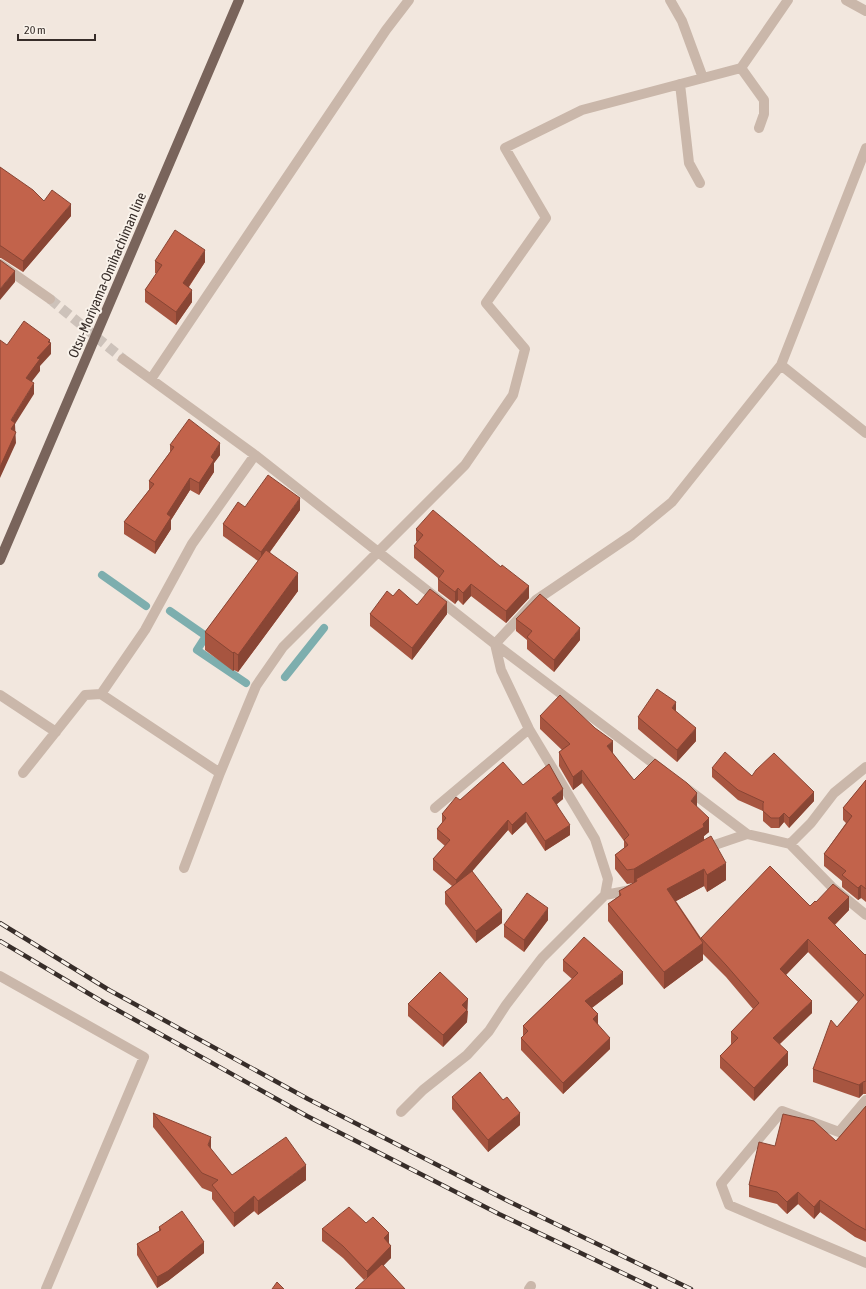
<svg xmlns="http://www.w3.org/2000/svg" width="866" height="1289" viewBox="0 0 866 1289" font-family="'Asap Condensed',sans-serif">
<rect width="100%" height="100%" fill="#f2e7de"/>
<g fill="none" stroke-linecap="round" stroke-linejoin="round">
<path stroke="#7daeae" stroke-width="8" d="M102,575L146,606
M170,611L206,636L197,650L246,683
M285,677L324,628"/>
<path stroke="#cdc2ba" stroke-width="10" stroke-dasharray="10 5" stroke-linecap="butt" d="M50,299L123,359"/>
<path stroke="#cab7aa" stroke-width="10" d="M670,0L682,21L703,78
M846,0L866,11
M741,68L764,100V114L759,128
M680,84L689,163L700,183
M0,264L50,299
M123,359L255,455L495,644L662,770
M781,365L866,433
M151,379L386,30L409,0
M495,644L536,600L632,535L672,502L781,365L866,148
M101,694L220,773
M0,695L56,732
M23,773L85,695L101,694L145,630L192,544L255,455
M686,788L747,834L790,844L832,887L866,915
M435,808L529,729
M790,844L811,823L834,793L866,767
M703,849L747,834
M184,868L220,773L256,686L283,647L465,465L513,395L525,349L486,303L546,218L505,148L582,110L741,68L788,0
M605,895L631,890
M0,976L144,1057L46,1289
M866,1100L839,1132L782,1111L721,1184L729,1205L866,1263
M401,1112L423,1090L467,1055L489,1031L506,1005L542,958L605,895L608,879L595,839L529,729L501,670L495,644
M529,1289L531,1286"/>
<path stroke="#79645b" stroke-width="10" d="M0,560L239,0"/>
<defs>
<path id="rail" d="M0,923L109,990L308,1099L508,1201L691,1289
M0,941L103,1002L307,1116L499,1214L656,1289"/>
</defs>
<use href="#rail" stroke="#372d29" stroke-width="4.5"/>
<use href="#rail" stroke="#f9f2ea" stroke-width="3" stroke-dasharray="9" stroke-linecap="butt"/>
</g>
<path fill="#a75540" d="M0,167L44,201L71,216L23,272L1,258H0Z
M155,261L205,262L189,287L192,302L176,325L145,302V290L157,274L155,273Z
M170,445L220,455L214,463V472L199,495L190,490L171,520V529L155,554L124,534V522L149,490V481L170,452Z
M245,507L300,510L270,552L298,591L238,672L234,670L233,671L205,650V632L258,561L223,536V524Z
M416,529L529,598L506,623L471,596L463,605L458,600L455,604L438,591V578L414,558V546L417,542L416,541Z
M393,596L447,614L412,660L370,626V614Z
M516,619L580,640L554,672L527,649V640L516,631Z
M676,712L696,741L677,762L638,729V717Z
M540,716L613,754L634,780L697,807L709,832L704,836V839L726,880L707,892L704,886L676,901L701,938L810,906L816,902L849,910L835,925L865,955L866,954V1094H863L859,1098L813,1082V1069L837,1027L858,1002L808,952L786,975L812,1013L780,1044L788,1065L754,1101L720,1068V1056L731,1044V1032L753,1009L726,977L703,954V960L664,989L608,921V904L619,896V891L634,883L627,884L615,869V855L624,848V841L582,783L573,790L559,766V752L562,750L540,729Z
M712,768L752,776L814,801L789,828L784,822L779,828H771L763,821V811L738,800L712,777Z
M866,780V902L861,898L858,900L842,887V881L824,866V854L846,823L843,820V808Z
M523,785L563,799L557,804L570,835L545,851L526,822L512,835L508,830L472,871L502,923L476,943L445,904V892L452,886L433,870V859L445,846L437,839V829L442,823V814L460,800Z
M548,920L524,952L504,937V925Z
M563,960L623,984L592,1008L598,1024L610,1049L563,1094L521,1050V1038L523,1036V1026L572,979L563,971Z
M408,1004L468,1011L467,1022L443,1047L408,1016Z
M452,1097L503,1100L520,1125L488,1152L452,1109Z
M866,1106V1242L855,1237L820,1212L814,1219L798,1204L787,1214L777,1204L749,1197V1185L775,1146L836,1141Z
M153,1113L211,1150L232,1175L306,1180L258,1215L254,1211L234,1227L212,1199V1192L202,1188L153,1127Z
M366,1223L389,1243L391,1258L364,1280L343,1258L322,1241V1229Z
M159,1227L204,1253L168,1281L157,1288L137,1255V1244L159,1231Z"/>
<path fill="#884534" d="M71,204V216L23,272V261Z
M205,250V262L183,295V283Z
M15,271V282L0,300V289Z
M192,290V302L176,325V312Z
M50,340V344L51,343V354L40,366V371L26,389V378L37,358Z
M34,383V394L15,424L16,443L0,478V467L11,420Z
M220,443V455L214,463V472L199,495V483L211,457Z
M190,478V490L171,520V529L155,554V542L167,514Z
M300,498V510L261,564V552Z
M298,573V591L238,672V655Z
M471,584V596L463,605V593Z
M529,586V598L506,623V611Z
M458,588V600L455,604V592Z
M447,602V614L412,660V648Z
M580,628V640L554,672V660Z
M234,652V670L233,671V653Z
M676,702V714L672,708Z
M696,728V741L677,762V750Z
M613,741V755L607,746Z
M582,770V783L573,790V777Z
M563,789V799L552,808V798Z
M814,792V801L789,828V818Z
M697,793V807L691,801Z
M526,812V822L512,835V825Z
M784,813V822L779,828V818Z
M709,818V832L704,836V841L636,879V882L634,883V869L703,824Z
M508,820V830L456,890V880Z
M570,825V835L545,851V841Z
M726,863V880L707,892V875Z
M704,869V886L667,906V889Z
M861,885V898L858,900V888Z
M849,897V910L828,931V918Z
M548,908V920L524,952V940Z
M502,910V923L476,943V931Z
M808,939V952L780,981V969Z
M703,943V960L664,989V972Z
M623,972V984L585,1013V1001Z
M468,999L467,1022L443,1047V1035L462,1005Z
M812,1001V1013L773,1050V1038Z
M598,1014V1026L593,1019Z
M610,1038V1049L563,1094V1083Z
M788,1052V1065L754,1101V1088Z
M863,1082V1094L859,1098V1085Z
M520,1113V1125L488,1152V1140Z
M211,1137V1152L208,1145Z
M306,1165V1180L258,1215V1201Z
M798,1192V1204L787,1214V1202Z
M254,1196V1211L234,1227V1213Z
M820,1200V1212L814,1219V1207Z
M389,1233V1245L384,1238Z
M204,1242V1253L168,1281L157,1288V1277Z
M391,1246V1258L367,1283V1271Z"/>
<path fill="#c2634b" stroke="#884534" d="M0,167L33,190L44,201L52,190L71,204L23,261L1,246H0Z
M175,230L205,250L183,283L192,290L176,312L145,290L162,265L155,261Z
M0,260L15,271L0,289Z
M24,321L50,340L48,342L51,343L37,358L40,359L26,378L34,383L11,420L15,423L11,429L16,432L0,467V340L7,345Z
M189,419L220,443L211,457L214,460L199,483L190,478L167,514L171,517L155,542L124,522L154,484L149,481L174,447L170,445Z
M268,475L300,498L261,552L223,524L238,502L245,507Z
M433,510L501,567L502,565L529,586L506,611L471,584L463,593L458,588L455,592L438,579L444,571L414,546L423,535L416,529Z
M266,550L298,573L238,655L234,652L233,653L205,632Z
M399,589L417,605L430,589L447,602L412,648L370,614L387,591L393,596Z
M540,594L580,628L554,660L527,637L532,631L516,619Z
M657,689L676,702L672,708L696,728L677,750L638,717Z
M560,695L595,728L613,741L607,746L634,780L655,759L687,783L697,793L691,801L709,818L703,824L704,827L634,869L627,870L615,855L628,845L624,840L629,835L582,770L573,777L559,752L570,744L540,716Z
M725,752L752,776L756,770L774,753L814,792L789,818L784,813L779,818H771L763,811V803L764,802L738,790L712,768Z
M503,762L523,785L549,764L563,789L552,798L570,825L545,841L526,812L512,825L508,820L456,880L433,859L450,840L437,829L446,818L442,814L456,797L460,800Z
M866,780V889L861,885L858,888L842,875L846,871L824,854L852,816L843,808Z
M711,836L726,863L707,875L704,869L667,889L703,943L664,972L608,904L621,895L619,891L637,881L636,879Z
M770,866L810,906L815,901L816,902L833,884L849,897L828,918L865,955L866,954V1081L863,1082L859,1085L813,1069L831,1020L837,1027L864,995L808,939L780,969L812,1001L773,1038L788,1052L754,1088L720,1056L738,1038L731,1032L759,1003L726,965L701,938Z
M472,871L502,910L476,931L445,892Z
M527,893L548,908L524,940L504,925Z
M584,937L623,972L585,1001L598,1014L593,1019L610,1038L563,1083L521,1038L528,1031L523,1026L578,973L563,960Z
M440,972L468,999L462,1005L467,1010L443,1035L408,1004Z
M480,1072L503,1100L507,1097L520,1113L488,1140L452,1097Z
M866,1106V1230L855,1224L820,1200L814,1207L798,1192L787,1202L777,1192L749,1185L759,1142L775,1146L783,1114L814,1121L836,1141Z
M153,1113L211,1137L208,1145L232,1175L286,1137L306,1165L258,1201L254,1196L234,1213L212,1185L218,1180L202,1173Z
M349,1207L366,1223L373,1217L389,1233L384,1238L391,1246L367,1271L343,1246L322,1229Z
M182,1211L204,1242L168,1271L157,1277L137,1244L161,1230L159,1227Z
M382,1264L405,1289H355Z
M277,1282L284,1289H272Z"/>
<g text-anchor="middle" stroke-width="4" stroke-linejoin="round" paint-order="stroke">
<g font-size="14" fill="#372d29" stroke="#f9f2ea">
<text transform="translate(107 275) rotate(-67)" y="5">Otsu-Moriyama-Omihachiman line</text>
</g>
</g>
<path d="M18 34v6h77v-6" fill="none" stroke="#372d29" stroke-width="2"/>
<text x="24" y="34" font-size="12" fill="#372d29" stroke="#f9f2ea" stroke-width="3" paint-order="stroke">20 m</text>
</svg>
